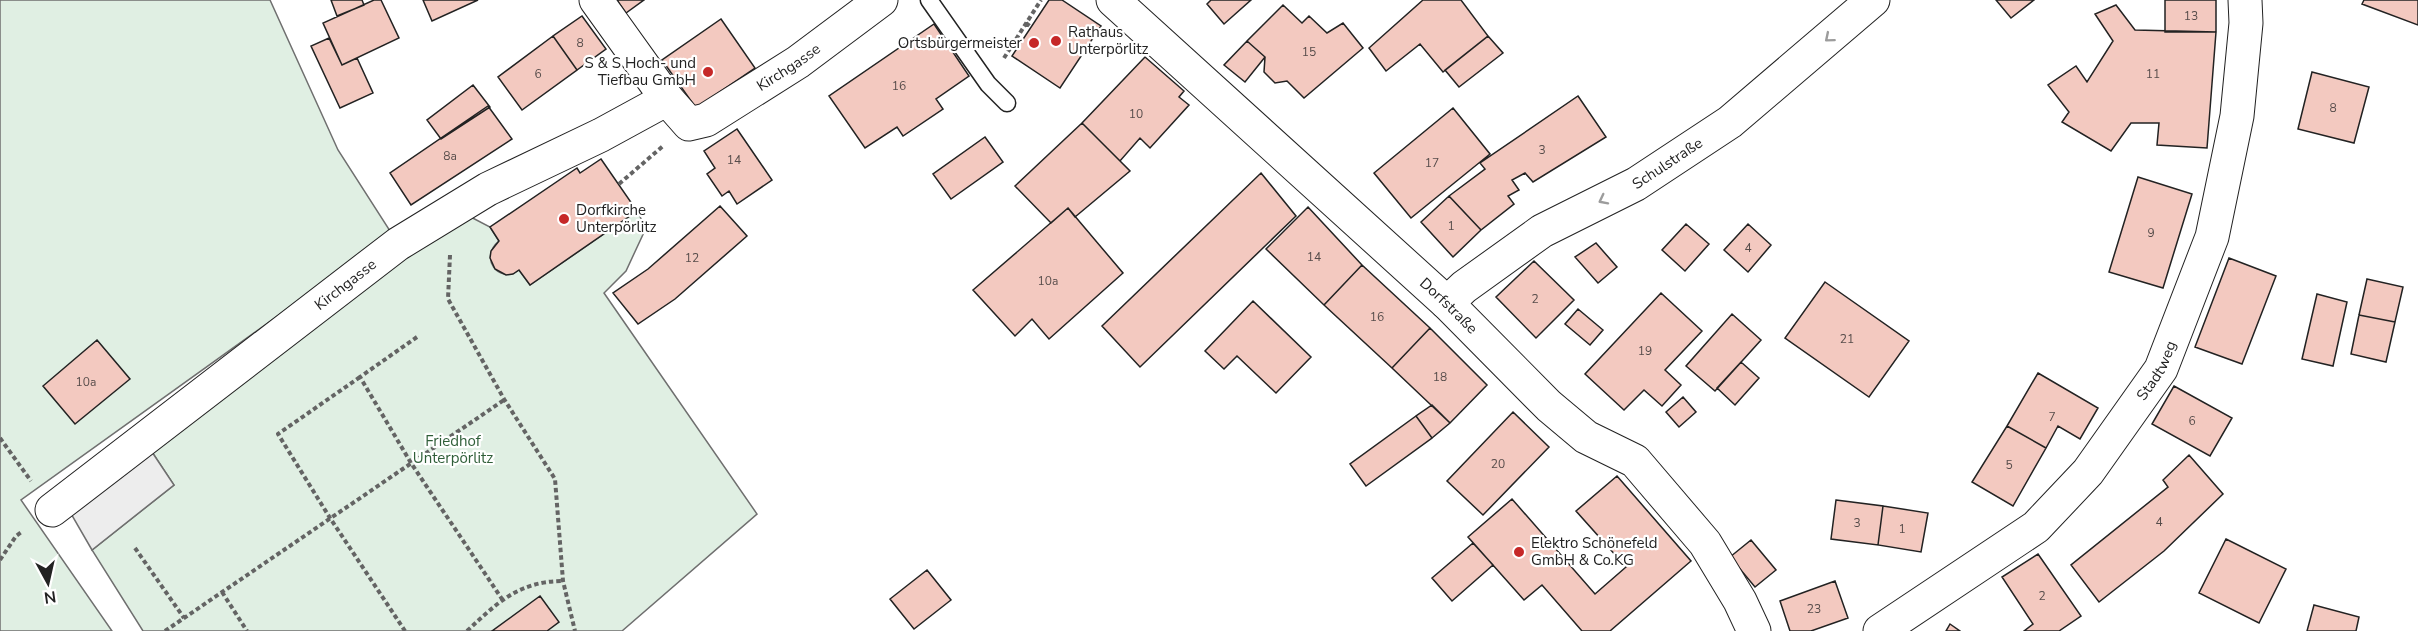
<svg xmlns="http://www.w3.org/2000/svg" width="2418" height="631" viewBox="0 0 2418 631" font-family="'Nunito Sans',sans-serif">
<rect width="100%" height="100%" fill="#fff"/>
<path fill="#e0efe3" stroke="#6f6f6f" stroke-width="1.5" d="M0,0H270L338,150L392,234L21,500L112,631H0Z
M637,211L646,228L626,271L604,293L757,514L622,631H143L92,550L174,485L150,449L465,214L490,227L499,241C479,257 498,285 519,270L530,285Z"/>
<path fill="#ededed" stroke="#6f6f6f" stroke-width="1.5" d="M150,449L174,485L92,550L70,512Z"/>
<path fill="#f3c9c0" stroke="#222" stroke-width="1.5" d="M331,0H362L364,5L337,16Z
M374,0H381L399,38L342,65L323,23Z
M423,0H478L432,21Z
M617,0H644L626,13Z
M1049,0H1062L1101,26L1060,88L1012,56Z
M1211,0H1251L1224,24L1207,4Z
M1423,0H1461L1488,36L1443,72L1420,44L1386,71L1369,48Z
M1996,0H2034L2011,18Z
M2165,0H2216V32H2165Z
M2364,0H2418V25L2362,4Z
M1283,5L1302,23L1309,16L1327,33L1343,23L1363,48L1304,98L1287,81L1275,83L1264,72L1265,57L1247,41Z
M2116,5L2135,30L2216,32L2207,148L2157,145L2159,123H2131L2111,151L2062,122L2069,112L2048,85L2076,66L2087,82L2113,41L2095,14Z
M582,16L606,49L577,70L553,36Z
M721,19L755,68L696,108L662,60Z
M934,24L969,76L936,99L943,109L903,136L897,127L865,148L829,96Z
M553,36L577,70L522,110L498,77Z
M1488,36L1503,53L1459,87L1445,70Z
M329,38L342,65L357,58L373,93L340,108L311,46Z
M1247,41L1265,57L1245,82L1224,65Z
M1145,57L1184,91L1179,97L1189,105L1150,148L1140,138L1120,161L1082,123Z
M2312,72L2369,87L2354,143L2298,129Z
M473,85L490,107L441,139L427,120Z
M1578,96L1606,137L1533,182L1525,173L1512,180L1519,190L1508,196L1514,204L1481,230L1449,196L1485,169L1480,163Z
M488,106L512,139L411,205L390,173Z
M1453,108L1490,154L1411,218L1374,173Z
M1082,123L1130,171L1075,217L1068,208L1051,223L1015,186Z
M737,129L772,180L737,204L729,191L722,196L707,174L715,168L704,151Z
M985,137L1003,162L951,199L933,174Z
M601,159L637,211L530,285L519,270L513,274L506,275L495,269L490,258L491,251L499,241L490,227L577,168L580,173Z
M1261,173L1296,216L1140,367L1102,326Z
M2138,177L2192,194L2163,288L2109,272Z
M1449,196L1481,230L1453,257L1421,222Z
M720,206L747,236L675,299L638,324L613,293L648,269Z
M1308,207L1362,265L1324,305L1266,249Z
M1068,208L1123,273L1049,339L1032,319L1015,336L973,290Z
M1686,224L1709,244L1685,271L1662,250Z
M1748,224L1771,245L1748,272L1724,250Z
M1596,243L1617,267L1598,283L1575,257Z
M2229,258L2276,276L2242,364L2195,347Z
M1534,261L1574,300L1536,338L1496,297Z
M1362,265L1430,328L1392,368L1324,305Z
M2367,279L2403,287L2395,322L2359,315Z
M1825,282L1909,341L1869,397L1785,338Z
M1661,293L1702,331L1665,370L1681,385L1662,406L1644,390L1624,410L1585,374Z
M2317,294L2347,302L2333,366L2302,359Z
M1253,301L1311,357L1276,393L1237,356L1224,369L1205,351Z
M1578,309L1603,330L1590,345L1565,324Z
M1732,314L1761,340L1715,391L1686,366Z
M2359,315L2395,322L2386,362L2351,354Z
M1430,328L1487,385L1450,423L1392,368Z
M97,340L130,379L75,424L43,386Z
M1741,362L1759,378L1735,405L1717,388Z
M2038,373L2098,408L2080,439L2058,426L2046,448L2007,426Z
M2174,386L2232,418L2210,456L2152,424Z
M1683,397L1696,412L1679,427L1666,412Z
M1432,405L1450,423L1432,438L1416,416Z
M1513,412L1549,447L1483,515L1447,481Z
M1416,416L1432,438L1366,486L1350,464Z
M2007,426L2046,448L2013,506L1972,482Z
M2189,455L2223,494L2164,551L2099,602L2071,565L2168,487L2163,480Z
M1617,476L1691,561L1610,631H1582L1542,585L1524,600L1468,537L1512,499L1595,594L1626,567L1576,511Z
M1836,500L1883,506L1878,545L1831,539Z
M1883,506L1928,513L1921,552L1878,545Z
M2226,539L2286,569L2259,623L2199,593Z
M1751,540L1776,570L1755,587L1730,557Z
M1473,543L1493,565L1452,601L1432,578Z
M2038,554L2081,616L2059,631H2024L2033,624L2002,577Z
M927,570L951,600L914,629L890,599Z
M1835,581L1848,618L1811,631H1790L1780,601Z
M540,596L559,622L547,631H492Z
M2314,605L2359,617L2356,631H2307Z
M1950,624L1960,631H1946Z"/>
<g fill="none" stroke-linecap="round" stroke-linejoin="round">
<defs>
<path id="lane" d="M929,0L988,84L1007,103"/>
<g id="street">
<path d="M596,0L667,99"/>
<path id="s1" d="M1113,0L1447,303L1549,406L1586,437L1635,461L1705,543L1740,601L1754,631"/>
<path id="s2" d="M1447,303L1464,287L1542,231L1636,184L1730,122L1873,0"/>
<path id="s3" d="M52,510L398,244L488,189L601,135L667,99L689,124L706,120L798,62L881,0"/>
</g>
<g id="secondary">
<path id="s4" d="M1880,631L2036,527L2088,472L2161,369L2212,237L2237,116L2246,23L2245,0"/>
</g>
</defs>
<use href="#lane" stroke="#222" stroke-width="19"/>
<use href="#street" stroke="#222" stroke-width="35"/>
<use href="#secondary" stroke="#222" stroke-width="35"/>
<path stroke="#646464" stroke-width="4" stroke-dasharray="4.5 3" stroke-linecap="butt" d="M1026,23L1031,27
M1004,58L1041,0
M619,184L663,146
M450,255L448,299L504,399L555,479L563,581L575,631
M417,337L360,377L411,463L502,599
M360,377L278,434L330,518L405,631
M0,438L31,481
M135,548L184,618
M0,560L16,536L23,531
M222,592L247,631
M165,631L504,400
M467,631C497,603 519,581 563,581"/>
<use href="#lane" stroke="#fff" stroke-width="16"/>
<use href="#street" stroke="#fff" stroke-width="33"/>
<use href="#secondary" stroke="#fff" stroke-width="33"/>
</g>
<defs><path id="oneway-chevron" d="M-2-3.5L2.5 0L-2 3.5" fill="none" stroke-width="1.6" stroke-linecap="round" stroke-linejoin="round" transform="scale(1.5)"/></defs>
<g stroke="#9c9c9c">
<use href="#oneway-chevron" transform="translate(1829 38) rotate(140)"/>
<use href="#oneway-chevron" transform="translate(1603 200) rotate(153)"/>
</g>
<g fill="#c62828" stroke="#fff" stroke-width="2">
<circle cx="1056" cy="41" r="6"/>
<circle cx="1034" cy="43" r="6"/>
<circle cx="708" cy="72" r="6"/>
<circle cx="564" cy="219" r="6"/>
<circle cx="1519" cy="552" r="6"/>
</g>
<g text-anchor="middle" stroke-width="4.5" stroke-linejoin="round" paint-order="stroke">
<g font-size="12" fill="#564c4a">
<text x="2191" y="20">13</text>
<text x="580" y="47">8</text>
<text x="1309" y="56">15</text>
<text x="538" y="78">6</text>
<text x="2153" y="78">11</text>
<text x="899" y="90">16</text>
<text x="2333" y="112">8</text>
<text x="1136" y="118">10</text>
<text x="1542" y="154">3</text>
<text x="450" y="160">8a</text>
<text x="734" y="164">14</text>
<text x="1432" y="167">17</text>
<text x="1451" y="230">1</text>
<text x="2151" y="237">9</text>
<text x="1748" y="252">4</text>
<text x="1314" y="261">14</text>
<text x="692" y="262">12</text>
<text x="1048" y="285">10a</text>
<text x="1535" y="303">2</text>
<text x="1377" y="321">16</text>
<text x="1847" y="343">21</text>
<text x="1645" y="355">19</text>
<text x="1440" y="381">18</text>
<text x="86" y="386">10a</text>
<text x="2052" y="421">7</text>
<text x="2192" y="425">6</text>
<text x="1498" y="468">20</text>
<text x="2009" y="469">5</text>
<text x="2159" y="526">4</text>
<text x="1857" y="527">3</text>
<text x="1902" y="533">1</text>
<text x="2042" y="600">2</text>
<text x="1814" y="613">23</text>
</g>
<g font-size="15" fill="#222" stroke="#fff" text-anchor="start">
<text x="1068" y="37">Rathaus<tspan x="1068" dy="17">Unterpörlitz</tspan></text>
<text x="1022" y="48" text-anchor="end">Ortsbürgermeister</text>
<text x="696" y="68" text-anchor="end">S &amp; S Hoch- und<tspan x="696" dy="17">Tiefbau GmbH</tspan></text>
<text x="576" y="215">Dorfkirche<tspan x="576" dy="17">Unterpörlitz</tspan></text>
<text x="1531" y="548">Elektro Schönefeld<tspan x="1531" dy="17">GmbH &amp; Co.KG</tspan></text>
</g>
<g font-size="15" fill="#222" stroke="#fff">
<text dy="5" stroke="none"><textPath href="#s3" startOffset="891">Kirchgasse</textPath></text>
<text dy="5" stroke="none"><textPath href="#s2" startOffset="262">Schulstraße</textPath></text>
<text dy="5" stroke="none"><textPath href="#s3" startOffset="370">Kirchgasse</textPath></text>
<text dy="5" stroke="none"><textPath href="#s1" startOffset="454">Dorfstraße</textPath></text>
<text dy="5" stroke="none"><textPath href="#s4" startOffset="386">Stadtweg</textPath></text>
</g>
<g font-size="15" fill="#2f5e38" stroke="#fff">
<text x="453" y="446">Friedhof<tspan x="453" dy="17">Unterpörlitz</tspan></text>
</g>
</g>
<g transform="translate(48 583) rotate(172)" stroke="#ffffff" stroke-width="4.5" paint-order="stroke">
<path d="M0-4.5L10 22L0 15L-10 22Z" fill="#222222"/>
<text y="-9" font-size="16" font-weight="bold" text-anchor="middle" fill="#222222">N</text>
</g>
</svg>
